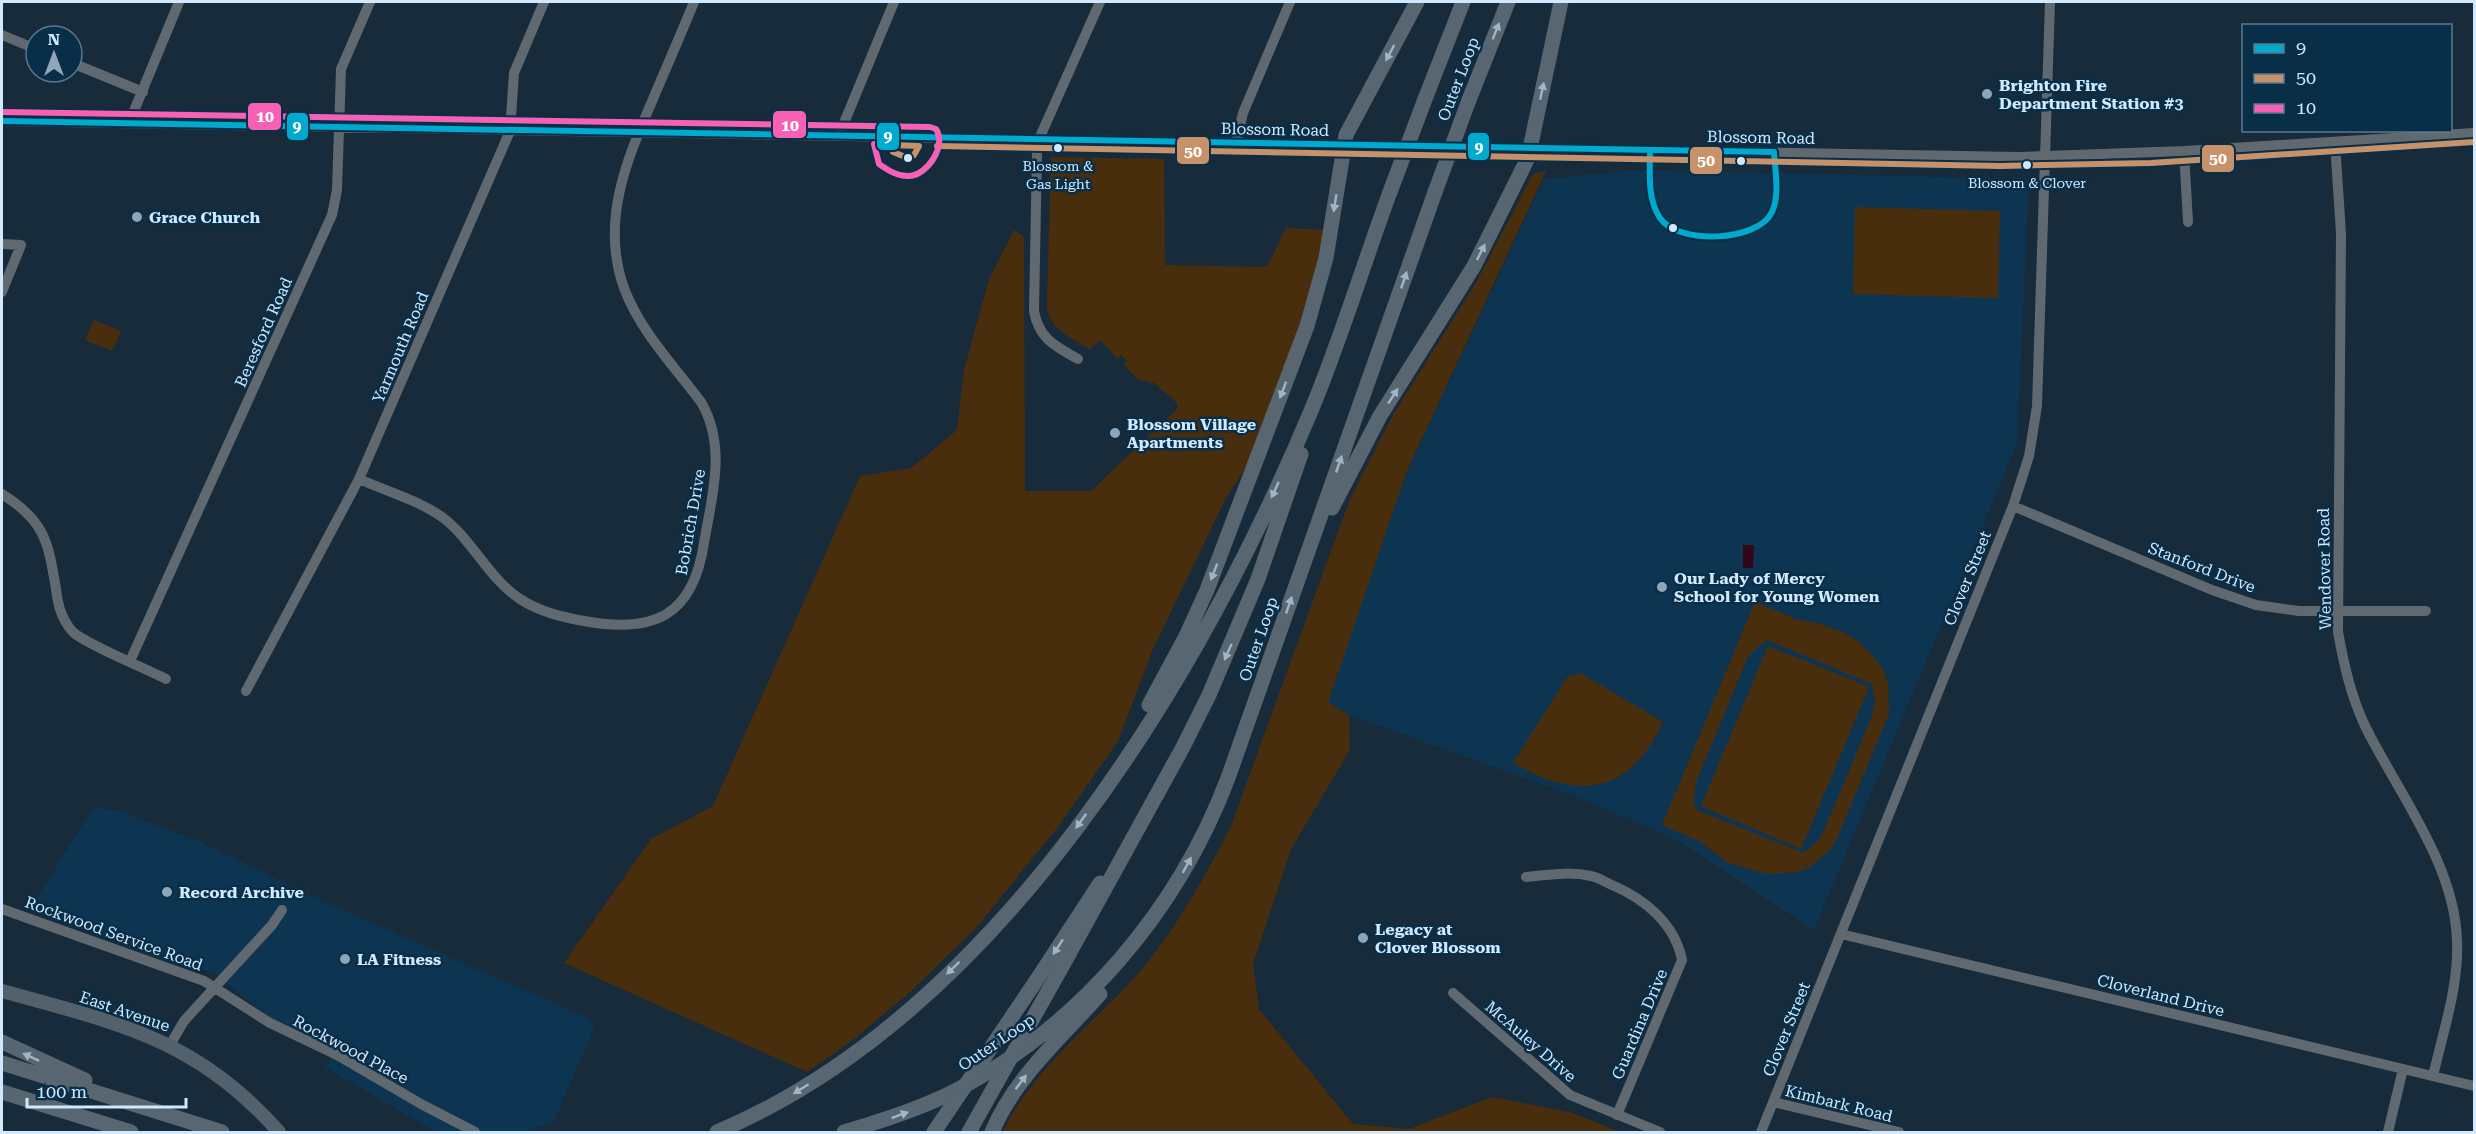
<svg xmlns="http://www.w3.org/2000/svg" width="2476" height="1134" viewBox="0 0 2476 1134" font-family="'Roboto Serif',serif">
<rect width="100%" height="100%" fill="#172b3a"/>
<path fill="#0d3551" d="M1636,170L2029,179L2017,444L1814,930L1677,840L1572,795L1349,715L1328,702L1407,471L1544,179Z
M93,808L117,810L201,842L314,897L590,1019L595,1026L554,1121L524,1132H436L325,1067L336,1050L270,1018L215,974L30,909Z"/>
<path fill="#492e0e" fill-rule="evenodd" d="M1051,157L1164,159L1165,265L1267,267L1286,228L1324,230L1314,282L1291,352L1249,463L1227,496L1153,649L1118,741L1058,827L975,929L909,993L853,1040L807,1072L564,963L651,839L713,806L860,476L911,468L957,430L964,370L989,279L1014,230L1024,237L1025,491H1091L1177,409L1178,404L1153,382L1151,383L1138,379L1124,365L1127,361L1121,355L1118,359L1100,340L1090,349C1071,337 1048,330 1047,305Z
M1546,171L1407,471L1328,702L1349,715L1350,750L1291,849L1253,964L1259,1009L1353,1124L1409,1129L1492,1097L1569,1112L1621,1132H1003C1027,1076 1095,1021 1136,976C1175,931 1204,879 1231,826L1350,499L1393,415L1476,283L1533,174Z
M1855,207L2000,211L1998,298L1853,294Z
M94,320L121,331L112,351L85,340Z
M1755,602L1799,620L1814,622L1843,632L1858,641L1871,654L1882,667L1888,682L1889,714L1838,836L1831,849L1810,867L1798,872L1768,874L1728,863L1699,841L1662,825ZM1767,640L1872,684L1875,701L1872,716L1824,831L1818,841L1803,853L1697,810L1694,801L1696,782L1747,659L1754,650Z
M1768,646L1869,687L1801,849L1701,806Z
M1580,673L1663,722C1639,773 1605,799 1547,779C1536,776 1525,769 1513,763L1567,677Z"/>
<path fill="#320819" d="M1743,545H1754L1753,568H1743Z"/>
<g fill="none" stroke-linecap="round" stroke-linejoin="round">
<path stroke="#606970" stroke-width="10" d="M2,35L36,49
M72,63L143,92
M2,121L2018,157L2184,151L2474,133
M129,123L179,2
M839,135L894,2
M2335,142L2341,234L2338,632C2344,665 2351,697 2366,728C2399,794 2455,865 2457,941C2459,986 2443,1032 2433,1076
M1236,143L1243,113L1290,2
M2184,151L2188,222
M2,244L21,245L2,292
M1078,359C1055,346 1039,339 1034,311L1037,151L1039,139L1100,2
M359,479C386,491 418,500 442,517C472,539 488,578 520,599C540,612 562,617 584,621C654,634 693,616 704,543C712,496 727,446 701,402C674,366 640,331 624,288C600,221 627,159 653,99C667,66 681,34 694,2
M2,494C45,521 48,541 56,589C58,605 61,618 72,631C81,642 149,670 166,679
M2013,506L2212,590L2256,605L2299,611H2426
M130,661L332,215L337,190L341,69L370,2
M246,691L359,479L510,131L514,73L544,2
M1526,877C1547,875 1569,871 1591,876C1598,877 1605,882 1612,885C1645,899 1675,924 1682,960L1617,1115
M2,909L204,981L270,1023L337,1055L421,1104L475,1132
M1841,934L2474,1086
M1453,993L1570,1095L1660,1132
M170,1045L184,1021L272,925L282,910
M1773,1102L1899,1132
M1761,1132L2013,506L2029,456L2037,406L2050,2
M2388,1132L2403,1069"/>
<path stroke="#52616c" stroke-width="14" d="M2,991C117,1023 196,1038 279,1132"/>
<path stroke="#586671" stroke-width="15" d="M1425,99L1463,2
M1469,100L1508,2
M1332,508L1380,416L1474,266L1528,158L1561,2
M1149,705L1186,636L1207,590L1307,326L1326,258L1346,135L1417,2
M1069,954L1183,747L1209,695L1258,579L1301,454
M1036,981L1100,883
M2,1042L85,1080
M2,1063L222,1132
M2,1092L131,1132
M717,1132C998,1013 1197,682 1311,411C1341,339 1363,265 1390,192
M844,1132C882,1121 920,1109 955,1091C1081,1025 1178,910 1228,778L1435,192
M992,1132C1015,1077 1061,1038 1100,994"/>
<path stroke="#586671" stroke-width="15" d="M1390,192L1425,99
M1435,192L1469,100
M934,1132L1036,981
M969,1132L1069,954"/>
<defs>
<path id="bus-1" d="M2,121L1774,152
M1650,150C1650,172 1647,199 1660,218C1678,245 1758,242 1772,212C1780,195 1775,170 1774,152"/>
<path id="bus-2" d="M892,145L919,146L914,155L908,158L893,152Z
M937,146L2000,166L2151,163L2474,142"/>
<path id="bus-3" d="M2,112L930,127L936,129C947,145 928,175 909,176C898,177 888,170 879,164L874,144"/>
</defs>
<use href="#bus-1" stroke="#092e48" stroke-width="10"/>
<use href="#bus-2" stroke="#092e48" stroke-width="10"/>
<use href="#bus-3" stroke="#092e48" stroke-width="10"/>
<use href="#bus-1" stroke="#00a9ce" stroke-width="6"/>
<use href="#bus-2" stroke="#c7916a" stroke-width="6"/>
<use href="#bus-3" stroke="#f860b3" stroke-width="6"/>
</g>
<defs><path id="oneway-solid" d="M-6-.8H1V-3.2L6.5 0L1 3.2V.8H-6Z" transform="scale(1.5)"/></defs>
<g fill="#a0b5c6">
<use href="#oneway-solid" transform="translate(1496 31) rotate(-68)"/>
<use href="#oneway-solid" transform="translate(1390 53) rotate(118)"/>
<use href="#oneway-solid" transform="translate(1542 91) rotate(-78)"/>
<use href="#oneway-solid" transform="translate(1335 203) rotate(99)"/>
<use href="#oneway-solid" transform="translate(1481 252) rotate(-63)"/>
<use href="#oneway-solid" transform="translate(1404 280) rotate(-71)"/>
<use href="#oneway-solid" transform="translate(1283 390) rotate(111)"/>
<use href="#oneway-solid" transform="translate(1393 396) rotate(-57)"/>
<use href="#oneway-solid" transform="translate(1339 464) rotate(-71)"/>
<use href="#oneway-solid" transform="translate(1275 490) rotate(115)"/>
<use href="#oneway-solid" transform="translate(1214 572) rotate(111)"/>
<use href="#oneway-solid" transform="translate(1289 605) rotate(-71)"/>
<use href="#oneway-solid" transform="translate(1228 652) rotate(114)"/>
<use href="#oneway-solid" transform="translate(1081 821) rotate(126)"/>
<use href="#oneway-solid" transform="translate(1187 865) rotate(-61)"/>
<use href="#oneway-solid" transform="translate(1058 947) rotate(123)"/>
<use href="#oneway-solid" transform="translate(953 968) rotate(136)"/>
<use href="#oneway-solid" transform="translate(31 1057) rotate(-155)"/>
<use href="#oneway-solid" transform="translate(1021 1082) rotate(-53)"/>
<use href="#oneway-solid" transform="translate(801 1089) rotate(148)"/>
<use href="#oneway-solid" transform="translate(900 1115) rotate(-20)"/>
</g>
<g fill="#8fa6b9" stroke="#092e48" stroke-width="2">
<circle cx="1987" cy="94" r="6"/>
<circle cx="137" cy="217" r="6"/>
<circle cx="1115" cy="433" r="6"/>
<circle cx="1662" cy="587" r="6"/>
<circle cx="167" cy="892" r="6"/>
<circle cx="1363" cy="938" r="6"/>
<circle cx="345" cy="959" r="6"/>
</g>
<g fill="#d0e9fe" stroke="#092e48" stroke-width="2">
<circle cx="1058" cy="148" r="5"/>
<circle cx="908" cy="158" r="5"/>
<circle cx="1741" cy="161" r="5"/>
<circle cx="2027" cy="165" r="5"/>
<circle cx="1673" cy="228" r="5"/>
</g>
<g text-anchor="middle" stroke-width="5" stroke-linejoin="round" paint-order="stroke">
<g font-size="14" fill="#d0e9fe" stroke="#092e48">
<text x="1058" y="171">Blossom &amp;<tspan x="1058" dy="18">Gas Light</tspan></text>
<text x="2027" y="188">Blossom &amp; Clover</text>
</g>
<g font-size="16" fill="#d0e9fe" stroke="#092e48">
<text transform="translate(1458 79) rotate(-69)" y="6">Outer Loop</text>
<text transform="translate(1275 129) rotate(1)" y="6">Blossom Road</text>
<text transform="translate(1761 137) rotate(1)" y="6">Blossom Road</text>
<text transform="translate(263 332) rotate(-66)" y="6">Beresford Road</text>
<text transform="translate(400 347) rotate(-67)" y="6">Yarmouth Road</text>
<text transform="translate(690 522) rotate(-80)" y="6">Bobrich Drive</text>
<text transform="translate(2202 567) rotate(21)" y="6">Stanford Drive</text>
<text transform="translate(2324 569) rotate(-91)" y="6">Wendover Road</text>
<text transform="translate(1967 578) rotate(-68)" y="6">Clover Street</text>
<text transform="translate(1258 639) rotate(-71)" y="6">Outer Loop</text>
<text transform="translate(114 933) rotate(20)" y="6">Rockwood Service Road</text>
<text transform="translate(2161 995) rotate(14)" y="6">Cloverland Drive</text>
<text transform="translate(125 1011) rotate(19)" y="6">East Avenue</text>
<text transform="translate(1639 1024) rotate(-67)" y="6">Guardina Drive</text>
<text transform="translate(1786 1029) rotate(-68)" y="6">Clover Street</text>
<text transform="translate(1531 1041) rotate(41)" y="6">McAuley Drive</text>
<text transform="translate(996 1042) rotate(-34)" y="6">Outer Loop</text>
<text transform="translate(351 1049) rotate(28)" y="6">Rockwood Place</text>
<text transform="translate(1839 1103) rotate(14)" y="6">Kimbark Road</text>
</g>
<g font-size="16" font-weight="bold" fill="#d0e9fe" stroke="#092e48" text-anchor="start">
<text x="1999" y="91">Brighton Fire<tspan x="1999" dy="18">Department Station #3</tspan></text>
<text x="149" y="223">Grace Church</text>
<text x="1127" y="430">Blossom Village<tspan x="1127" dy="18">Apartments</tspan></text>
<text x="1674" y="584">Our Lady of Mercy<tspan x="1674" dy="18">School for Young Women</tspan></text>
<text x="179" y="898">Record Archive</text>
<text x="1375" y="935">Legacy at<tspan x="1375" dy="18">Clover Blossom</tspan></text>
<text x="357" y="965">LA Fitness</text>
</g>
</g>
<g stroke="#092e48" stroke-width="2">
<rect x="247" y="102" width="35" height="29" rx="6" fill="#f860b3"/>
<rect x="772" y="110" width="35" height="29" rx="6" fill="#f860b3"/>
<rect x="286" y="112" width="23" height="29" rx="6" fill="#00a9ce"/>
<rect x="876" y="122" width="24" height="29" rx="6" fill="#00a9ce"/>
<rect x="1467" y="132" width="23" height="29" rx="6" fill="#00a9ce"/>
<rect x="1176" y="136" width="34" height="29" rx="6" fill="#c7916a"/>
<rect x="2201" y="144" width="34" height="29" rx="6" fill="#c7916a"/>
<rect x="1689" y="146" width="34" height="29" rx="6" fill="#c7916a"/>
</g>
<g font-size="16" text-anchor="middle" font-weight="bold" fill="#fff">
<text x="265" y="122">10</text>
<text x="790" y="131">10</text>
<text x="297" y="132">9</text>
<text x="888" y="142">9</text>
<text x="1479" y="153">9</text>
<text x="1193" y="157">50</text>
<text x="2218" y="164">50</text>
<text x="1706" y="166">50</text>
</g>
<rect width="2476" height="1134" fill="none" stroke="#d0e9fe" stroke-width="6"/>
<rect x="2242" y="24" width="210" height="108" fill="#092e48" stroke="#597991" stroke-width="1.5"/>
<rect x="2254" y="44" width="30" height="9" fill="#00a9ce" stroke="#597991" stroke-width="1.5"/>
<text x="2296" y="54" font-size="18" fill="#d0e9fe">9</text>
<rect x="2254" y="74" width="30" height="9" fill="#c7916a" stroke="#597991" stroke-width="1.5"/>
<text x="2296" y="84" font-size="18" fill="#d0e9fe">50</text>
<rect x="2254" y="104" width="30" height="9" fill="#f860b3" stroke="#597991" stroke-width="1.5"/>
<text x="2296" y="114" font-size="18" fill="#d0e9fe">10</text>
<g transform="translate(54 54)"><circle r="28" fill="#092e48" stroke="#597991" stroke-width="1.5"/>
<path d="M0-4.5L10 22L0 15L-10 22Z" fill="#8fa6b9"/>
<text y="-9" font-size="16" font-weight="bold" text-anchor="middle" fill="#d0e9fe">N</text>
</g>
<path d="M27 1098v9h159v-9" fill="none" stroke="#d0e9fe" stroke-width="3"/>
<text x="36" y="1098" font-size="18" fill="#d0e9fe" stroke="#092e48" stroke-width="4.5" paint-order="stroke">100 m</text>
</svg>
